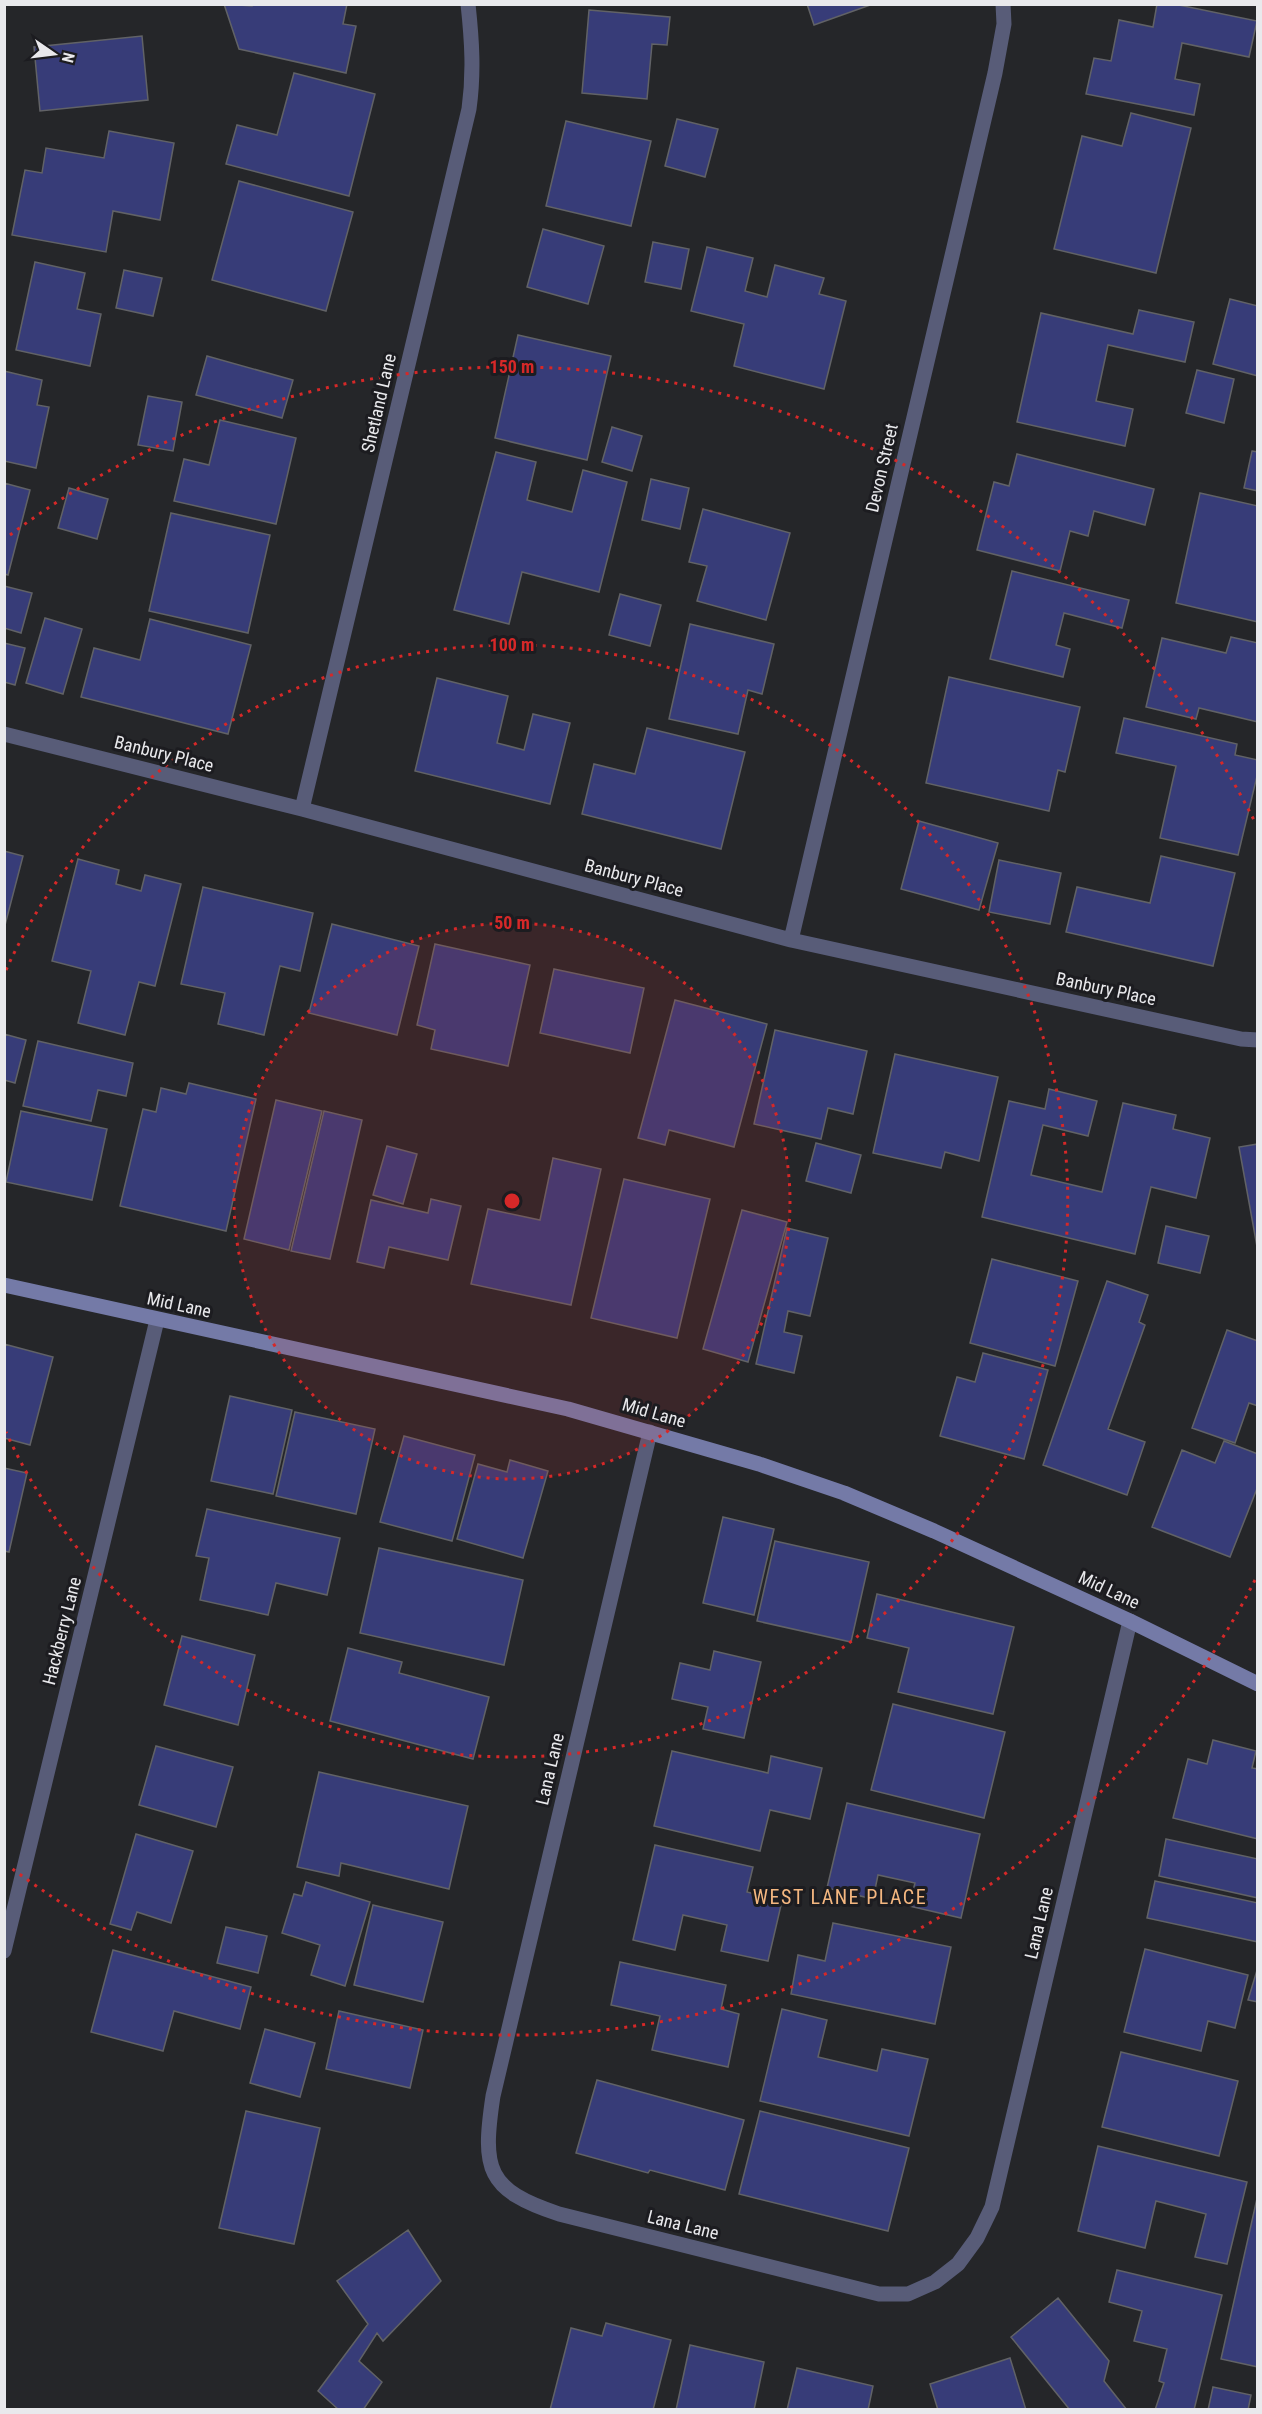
<svg xmlns="http://www.w3.org/2000/svg" width="1262" height="2414" viewBox="0 0 1262 2414" font-family="'Roboto Condensed',sans-serif">
<rect width="100%" height="100%" fill="#252629"/>
<path fill="#373c78" stroke="#616266" stroke-width="1.5" d="M224,4L252,6V4H347L343,24L356,26L346,73L239,49Z
M807,4H873L814,25Z
M1157,4H1174L1257,21L1249,57L1182,43L1175,79L1200,84L1194,115L1086,94L1094,58L1111,61L1119,20L1153,27Z
M589,10L670,17L667,45L652,44L647,99L582,93Z
M142,36L148,100L40,111L34,47Z
M294,73L375,94L349,196L226,164L237,125L277,135Z
M1131,113L1191,128L1156,273L1054,249L1082,136L1122,146Z
M677,119L718,129L705,177L665,166Z
M566,121L651,141L631,226L546,206Z
M109,131L174,143L160,220L113,211L106,252L12,235L25,170L42,173L46,148L104,158Z
M239,181L353,212L326,311L212,280Z
M543,229L604,246L588,304L527,287Z
M653,242L689,249L681,289L645,282Z
M707,247L753,258L745,291L767,297L775,265L824,278L819,294L846,301L824,389L734,366L744,324L691,311Z
M35,262L85,273L77,309L101,314L90,366L16,350Z
M124,270L162,278L153,316L116,308Z
M1230,299L1258,306V376L1213,364Z
M1139,310L1194,322L1185,362L1108,345L1096,401L1133,409L1125,446L1017,422L1041,313L1133,334Z
M518,335L611,356L587,460L495,438Z
M207,356L293,380L282,418L196,395Z
M1197,370L1234,379L1224,423L1186,413Z
M4,371L42,380L37,405L49,407L36,468L4,461Z
M148,396L182,402L173,451L138,445Z
M220,420L296,438L276,524L174,501L184,459L209,465Z
M612,427L642,436L632,471L602,462Z
M1252,451L1258,452V491L1244,488Z
M496,452L536,462L527,500L572,512L583,470L627,482L599,592L522,572L509,624L454,610Z
M1017,454L1154,489L1145,525L1094,511L1088,536L1070,531L1060,571L977,550L994,482L1009,486Z
M651,479L689,488L680,529L642,520Z
M4,483L30,490L8,575L4,574Z
M69,488L108,499L97,539L58,528Z
M1200,493L1258,506V622L1176,603Z
M703,509L790,533L766,620L697,601L707,566L689,562Z
M171,513L270,535L248,633L149,611Z
M1012,571L1129,600L1122,628L1064,613L1056,645L1070,649L1063,677L990,659Z
M4,586L32,593L21,633L4,628Z
M620,594L661,605L650,646L609,635Z
M45,618L82,629L63,694L26,683Z
M150,619L251,645L228,734L81,697L94,648L140,660Z
M690,624L774,644L762,694L748,690L738,734L669,719Z
M1231,637L1258,643V722L1199,708L1196,719L1146,707L1162,638L1226,653Z
M4,643L25,648L15,685L4,682Z
M949,677L1080,707L1065,772L1058,770L1049,811L926,783Z
M437,678L508,696L497,743L524,750L533,714L570,723L550,804L415,771Z
M1124,718L1237,744L1235,755L1258,760V772L1238,855L1160,838L1176,766L1116,753Z
M647,728L745,752L721,849L582,814L594,764L635,774Z
M919,821L998,843L979,910L901,889Z
M4,851L23,856L4,929Z
M1161,856L1235,873L1213,966L1066,932L1077,887L1150,903Z
M78,859L119,870L116,884L141,891L145,875L181,884L155,986L139,982L125,1035L78,1023L91,971L52,961Z
M999,860L1061,873L1050,924L989,912Z
M203,887L313,913L300,971L280,966L264,1035L218,1024L225,993L181,984Z
M332,924L419,946L397,1035L309,1013Z
M435,944L530,965L508,1066L431,1049L435,1030L417,1025Z
M554,969L644,988L630,1053L540,1033Z
M675,1000L767,1024L734,1147L669,1130L665,1145L638,1138Z
M775,1030L867,1051L853,1114L828,1108L821,1139L754,1124Z
M4,1034L26,1040L15,1083L4,1080Z
M38,1041L133,1063L126,1096L98,1090L91,1121L23,1106Z
M895,1054L998,1077L979,1161L945,1152L941,1168L873,1153Z
M189,1083L256,1099L226,1231L120,1206L143,1109L156,1112L161,1088L186,1094Z
M1049,1089L1097,1101L1088,1136L1043,1125L1031,1175L1102,1192L1123,1103L1176,1115L1173,1129L1210,1138L1196,1198L1151,1187L1135,1254L982,1217L1009,1101L1045,1109Z
M276,1100L322,1111L289,1250L244,1239Z
M21,1111L107,1129L92,1200L6,1182Z
M324,1111L362,1120L330,1259L291,1251Z
M816,1143L861,1155L851,1193L806,1181Z
M1258,1144V1252L1239,1147Z
M387,1146L417,1154L403,1204L373,1195Z
M553,1158L601,1169L571,1305L471,1284L488,1209L540,1220Z
M624,1179L710,1199L677,1338L591,1318Z
M431,1199L461,1206L448,1260L389,1247L384,1268L357,1262L371,1200L428,1213Z
M742,1210L787,1222L748,1362L703,1349Z
M1166,1226L1209,1236L1200,1273L1158,1263Z
M787,1228L828,1238L810,1316L788,1311L784,1332L802,1336L794,1373L756,1364Z
M992,1259L1078,1281L1055,1366L970,1343Z
M1107,1281L1148,1295L1139,1322L1145,1325L1108,1429L1145,1442L1127,1495L1043,1465Z
M1227,1330L1258,1341V1406L1249,1403L1235,1443L1192,1428Z
M4,1344L53,1357L30,1445L4,1438Z
M983,1353L1048,1370L1024,1459L940,1436L957,1377L975,1382Z
M230,1396L292,1410L273,1494L211,1481Z
M295,1412L375,1429L356,1514L276,1496Z
M404,1436L475,1455L452,1541L380,1522Z
M1224,1441L1258,1454V1486L1230,1557L1152,1527L1182,1450L1215,1463Z
M510,1460L548,1471L523,1558L457,1539L478,1464L507,1472Z
M4,1468L27,1473L9,1552L4,1551Z
M207,1509L340,1538L327,1595L276,1583L268,1615L200,1600L209,1558L196,1556Z
M723,1517L774,1529L754,1615L703,1603Z
M775,1541L869,1562L851,1642L757,1621Z
M379,1548L523,1580L504,1665L360,1633Z
M877,1594L1014,1627L993,1714L898,1692L909,1648L867,1638Z
M182,1636L255,1655L238,1725L164,1705Z
M348,1648L402,1662L399,1673L489,1697L473,1759L330,1721Z
M714,1651L761,1662L744,1738L703,1729L708,1707L672,1699L680,1663L710,1670Z
M893,1704L1005,1732L984,1818L871,1790Z
M1213,1740L1256,1751L1252,1768L1258,1769V1839L1173,1818L1188,1759L1207,1764Z
M156,1746L233,1767L216,1827L139,1805Z
M672,1751L768,1773L771,1756L822,1768L810,1819L770,1810L760,1851L654,1826Z
M319,1772L468,1806L449,1889L341,1863L339,1876L297,1867Z
M847,1803L980,1834L961,1918L909,1906L915,1883L878,1875L873,1899L827,1888Z
M136,1834L193,1851L171,1923L137,1912L131,1930L110,1924Z
M1166,1839L1258,1859V1898L1159,1876Z
M655,1845L753,1867L747,1892L782,1901L768,1961L721,1951L727,1925L683,1915L675,1950L633,1940Z
M1155,1881L1258,1903V1942L1147,1918Z
M306,1882L370,1902L345,1986L311,1975L320,1945L282,1933L294,1894L302,1896Z
M373,1905L443,1922L423,2002L354,1985Z
M833,1923L951,1947L935,2024L791,1994L798,1955L825,1961Z
M226,1927L267,1936L258,1973L217,1963Z
M1145,1949L1248,1975L1235,2028L1208,2021L1201,2051L1124,2032Z
M113,1950L251,1987L240,2029L174,2011L163,2051L91,2032Z
M620,1962L726,1985L721,2009L739,2014L728,2067L652,2050L660,2016L611,2005Z
M1258,1967V2002L1248,2000Z
M782,2009L827,2020L818,2057L877,2071L882,2049L928,2059L909,2136L760,2101Z
M339,2011L423,2030L410,2088L326,2069Z
M265,2029L315,2043L300,2097L250,2083Z
M1121,2052L1238,2081L1219,2156L1102,2127Z
M597,2080L744,2120L725,2190L650,2170L648,2173L576,2153Z
M246,2111L320,2128L294,2244L219,2228Z
M760,2111L909,2148L888,2231L739,2194Z
M1098,2146L1247,2182L1227,2264L1195,2257L1206,2214L1156,2201L1145,2248L1078,2231Z
M1258,2194V2367L1221,2359Z
M408,2230L441,2281L383,2341L377,2333L359,2361L382,2382L363,2410H339L318,2391L368,2324L337,2281Z
M1117,2270L1222,2295L1194,2410H1155L1164,2383L1159,2381L1167,2349L1134,2341L1142,2311L1109,2302Z
M1058,2298L1109,2361L1104,2381L1127,2410H1070L1011,2337Z
M606,2323L671,2340L653,2410H550L571,2328L602,2336Z
M690,2345L764,2362L754,2410H676Z
M1010,2358L1026,2410H938L930,2384Z
M797,2368L873,2386L868,2410H787Z
M1213,2387L1251,2395L1248,2410H1208Z"/>
<g fill="none" stroke-linecap="round" stroke-linejoin="round">
<path stroke="#585c78" stroke-width="15" d="M4,734L302,809L791,940L1241,1039L1258,1040
M302,809L469,109C474,73 472,41 468,4
M791,940L995,73L1004,24L1003,4
M650,1432L493,2096C482,2169 486,2190 559,2214L879,2294H908L935,2282L958,2264L977,2238L992,2207L1130,1621
M4,1951L157,1320"/>
<path stroke="#747aa7" stroke-width="15" d="M4,1285L568,1409L759,1464L844,1493L934,1531L1130,1621L1258,1684"/>
</g>
<circle cx="512" cy="1201" r="278" fill="#d62828" fill-opacity=".12"/>
<g fill="none" stroke="#d62828" stroke-width="3" stroke-dasharray="3 6">
<circle cx="512" cy="1201" r="278"/>
<path d="M6 970A556 556 0 1 1 6 1432"/>
<path d="M1255 1580A834 834 0 0 1 10 1867M10 535A834 834 0 0 1 1255 822"/>
</g>
<g text-anchor="middle" stroke-width="6" stroke-linejoin="round" paint-order="stroke">
<g font-size="18" fill="#e9e9ec" stroke="#1c1c20">
<text transform="translate(379 403) rotate(-77)" y="6">Shetland Lane</text>
<text transform="translate(882 468) rotate(-77)" y="6">Devon Street</text>
<text transform="translate(164 754) rotate(14)" y="6">Banbury Place</text>
<text transform="translate(634 878) rotate(15)" y="6">Banbury Place</text>
<text transform="translate(1106 989) rotate(12)" y="6">Banbury Place</text>
<text transform="translate(179 1305) rotate(12)" y="6">Mid Lane</text>
<text transform="translate(654 1413) rotate(16)" y="6">Mid Lane</text>
<text transform="translate(1109 1590) rotate(25)" y="6">Mid Lane</text>
<text transform="translate(62 1631) rotate(-76)" y="6">Hackberry Lane</text>
<text transform="translate(550 1769) rotate(-77)" y="6">Lana Lane</text>
<text transform="translate(1039 1923) rotate(-77)" y="6">Lana Lane</text>
<text transform="translate(683 2225) rotate(14)" y="6">Lana Lane</text>
</g>
<g font-size="20" letter-spacing="1.5" fill="#f4b780" stroke="#1c1c20">
<text x="840" y="1904">WEST LANE PLACE</text>
</g>
</g>
<circle cx="512" cy="1201" r="9" fill="#d62828" stroke="#1c1c20" stroke-width="3"/>
<g font-size="18" text-anchor="middle" font-weight="bold" fill="#d62828" stroke="#1c1c20" stroke-width="6" stroke-linejoin="round" paint-order="stroke">
<text x="512" y="373">150 m</text>
<text x="512" y="651">100 m</text>
<text x="512" y="929">50 m</text>
</g>
<rect width="1262" height="2414" fill="none" stroke="#e9e9ec" stroke-width="12"/>
<g transform="translate(54 54) rotate(104)" stroke="#1c1c20" stroke-width="4.5" paint-order="stroke">
<path d="M0-4.5L10 22L0 15L-10 22Z" fill="#e9e9ec"/>
<text y="-9" font-size="16" font-weight="bold" text-anchor="middle" fill="#e9e9ec">N</text>
</g>
</svg>
